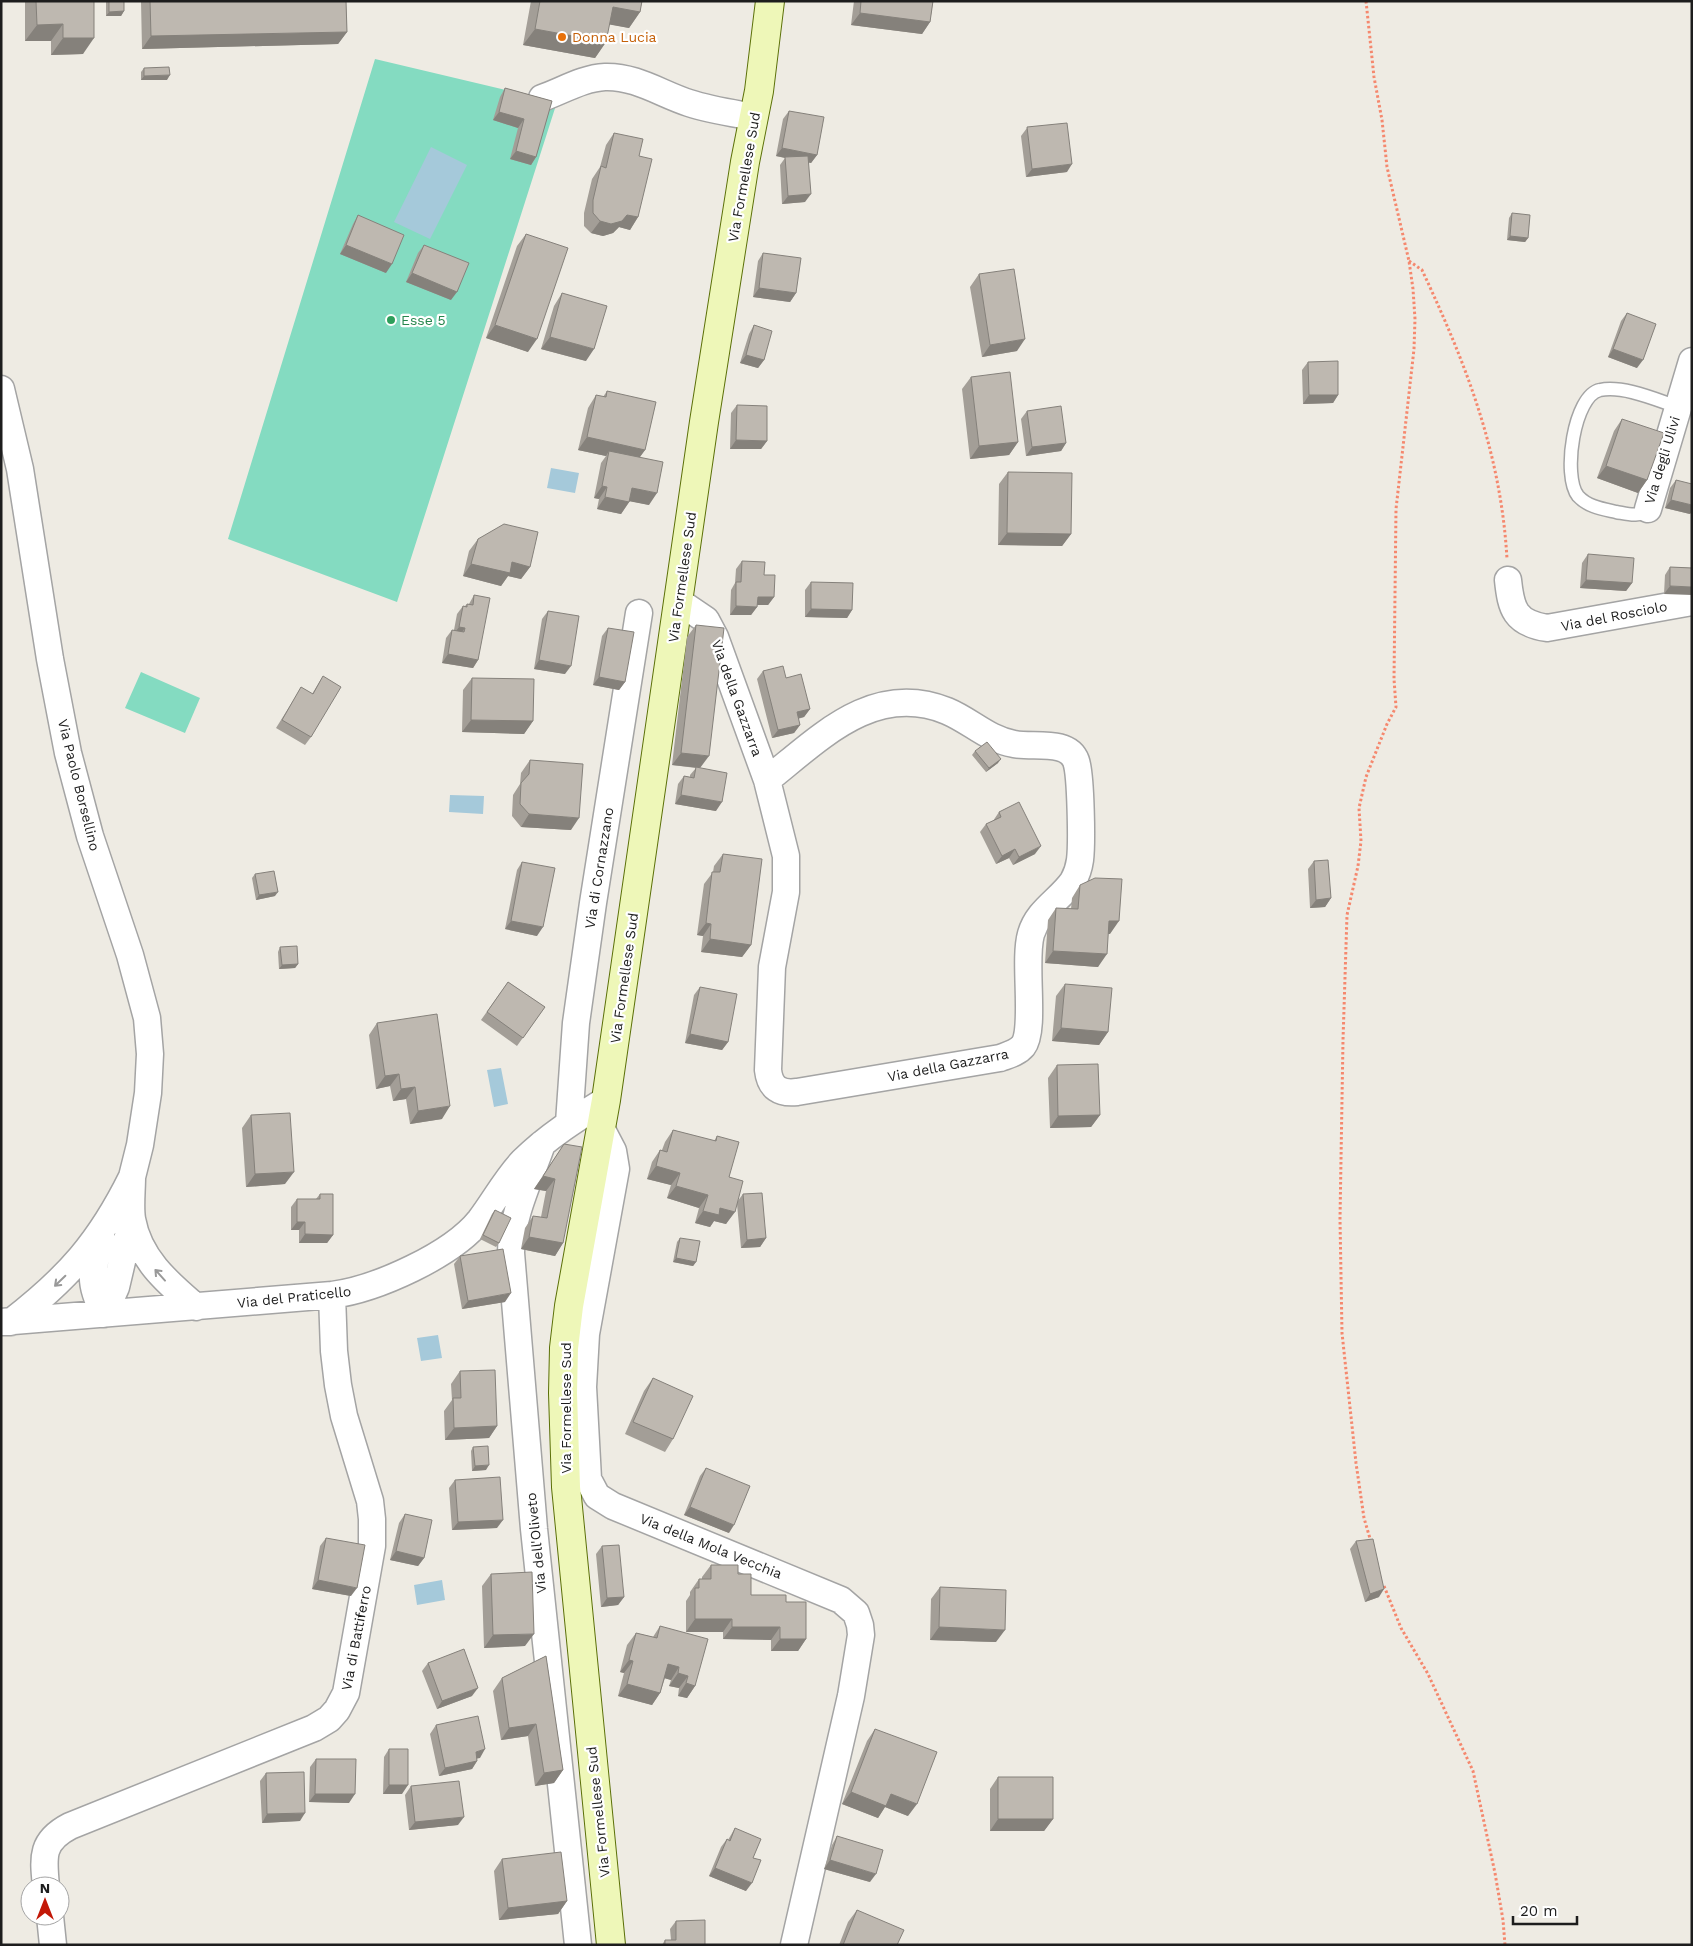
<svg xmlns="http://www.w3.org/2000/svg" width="1693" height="1946" viewBox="0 0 1693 1946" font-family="'Work Sans',sans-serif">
<rect width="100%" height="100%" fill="#eeebe3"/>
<path fill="#84dbc1" d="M375,59L557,102L397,602L228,539Z
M141,672L200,698L185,733L125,708Z"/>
<path fill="#a5c9da" d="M431,147L467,165L430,239L394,222Z
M551,468L579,473L575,493L547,488Z
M450,795L484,796L483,814L449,812Z
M501,1068L508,1104L494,1107L487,1070Z
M438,1335L442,1358L421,1361L417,1338Z
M442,1580L445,1600L417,1605L414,1585Z"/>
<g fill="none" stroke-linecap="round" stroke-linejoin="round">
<defs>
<path id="lane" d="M1648,509C1639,518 1628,514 1616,512C1603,509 1588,507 1578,496C1562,476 1574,395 1600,390C1623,385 1657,400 1678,407"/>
<path id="street" d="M542,98C562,91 583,78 605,77C636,76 661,94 689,103C710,110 732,113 754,117
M1,389L20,469L50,659L68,753L90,836L130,955L147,1018L150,1054L148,1093L140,1145L132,1177
M1648,509L1692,361
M1508,580C1511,609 1515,623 1547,628L1692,602
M678,601L706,620L715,637L767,780L786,856V892L772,967L768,1070C770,1088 780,1094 797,1092L1000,1058C1008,1055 1017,1053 1023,1046C1036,1029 1023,961 1031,934C1038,910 1060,900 1073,881C1077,874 1079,867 1080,860C1082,844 1081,775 1076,761C1068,739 1033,748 1014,744C987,739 971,721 947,711C873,681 819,739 767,780
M569,1123L576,1023L593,903L639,613
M601,1128L613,1151L616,1169L586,1334L583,1387L588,1479L597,1496L613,1506L841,1600L856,1613L860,1625L861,1635L851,1696L794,1945
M542,1144C530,1179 511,1216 511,1253L534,1529L578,1945
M102,1239C90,1274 89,1281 104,1314L116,1287L132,1219
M1,1322L332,1295C377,1289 452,1255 480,1220C495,1200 506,1179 523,1161C547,1137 577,1118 606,1100
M11,1322C68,1278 100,1242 132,1177C132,1191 130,1206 132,1219C139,1259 168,1283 196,1307
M46,1886C43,1857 41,1841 70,1826L314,1728L329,1719L337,1710L346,1693L372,1546V1519L370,1501L344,1416L338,1385L334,1351L332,1295
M50,1916L53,1945"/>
<path id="secondary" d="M611,1945L566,1487L563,1393L564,1348L569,1306L606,1100L704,422L745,162L759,91L770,1"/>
</defs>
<use href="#lane" stroke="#a4a4a4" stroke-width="15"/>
<use href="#street" stroke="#a4a4a4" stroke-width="29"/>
<use href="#secondary" stroke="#5b7008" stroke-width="30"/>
<path stroke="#f5886e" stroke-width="3" stroke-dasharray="2.5 2.5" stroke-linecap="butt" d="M1366,1L1374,77L1382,120L1387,167L1409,261L1413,289L1415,319L1414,349L1396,509L1394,679L1396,707L1387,724L1366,777L1359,808L1361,841L1358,866L1347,915L1343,1040L1340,1219L1342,1333L1356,1463L1364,1518L1371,1542
M1409,261L1422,270C1466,364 1501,453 1507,559
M1384,1586L1401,1628L1428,1674L1473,1771L1495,1873L1503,1920L1505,1945"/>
<use href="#lane" stroke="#fff" stroke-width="12"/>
<use href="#street" stroke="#fff" stroke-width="26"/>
<use href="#secondary" stroke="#eef7b8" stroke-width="28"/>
</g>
<path fill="#a39e97" d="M25,1H94L83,54L51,55V41H25Z
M106,1H124V11L121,16H106Z
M141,1H346L347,32L338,44L142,49Z
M531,1H642L640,12L629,28L609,24L606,42L595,58L523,45Z
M854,1H933L930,22L922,34L851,25Z
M144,68L167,80H141V72Z
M505,88L552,101L536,157L531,165L510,159L518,128L493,120L500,97Z
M789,111L817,155L811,163L808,162L805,202L782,204L780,165L785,158L776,156L783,119Z
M1027,128L1067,172L1026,177L1021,136Z
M614,133L639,156L638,217L630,230L619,227L613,233L603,236L591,233L584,226V213L592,179L600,167L606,145Z
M1512,213L1528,238L1525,242L1507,240L1509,218Z
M358,215L386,273L340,254L353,224Z
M526,234L528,352L486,338L517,246Z
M424,245L451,300L406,282L418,253Z
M763,253L796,293L790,302L753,297L758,261Z
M979,274L1017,351L982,357L970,287Z
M562,293L586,361L541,349L554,306Z
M1627,313L1637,368L1608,357L1621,321Z
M754,325L764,360L758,368L740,363L749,334Z
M1308,362L1338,395L1333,403L1303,404L1302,370Z
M971,377L1018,442L1009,455L970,459L962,389Z
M607,391L645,450L640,457L649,505L630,501L621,514L597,509L599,499L594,498L601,463L606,456L578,450L588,408L596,395L603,397Z
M737,405L767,441L761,449H730L731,413Z
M1027,411L1066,443L1061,451L1026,456L1021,419Z
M1622,419L1647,480L1638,493L1597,478L1614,431Z
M1008,472L1071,534L1062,546L998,545L999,484Z
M1676,480L1690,514L1665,508L1670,488Z
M478,539L530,567L521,579L508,576L501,586L463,576L469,551Z
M1588,554L1632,583L1626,591L1580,588L1582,563Z
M742,561L764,575L774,597L768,605H757V607L751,615H730L731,590L735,583L736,569Z
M1670,567L1692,568L1664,594L1665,575Z
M811,582L852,610L847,618L805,617V590Z
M474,595L478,660L473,668L442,663L446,638L452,630H454L457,614L463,606H465L467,604H469Z
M548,611L565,674L534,669L542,619Z
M696,625L700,768L716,811L675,804L678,784L684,776L690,777V775L696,768L672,765L687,637Z
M608,628L625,682L619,690L593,685L602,636Z
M763,671L786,678L810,709L804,717L798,719L800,725L794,733L772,738L757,679Z
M323,676L311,737L305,745L276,728L296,696L301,687L312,694Z
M472,678L533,721L524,734L462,732L463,690Z
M975,751L998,763L986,772L972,755Z
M530,760L571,830L521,827L512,816L513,795L520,784L521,773Z
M999,812L1035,854L1013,865L1009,858L996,864L980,832L986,824L993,821Z
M723,854L751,945L742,957L701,952L703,936L697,935L704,884L713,872L714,866Z
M1314,861L1331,898L1325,907L1310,908L1308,869Z
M522,862L537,936L505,929L517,870Z
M255,874L275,896L256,900L252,878Z
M1080,885L1110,934H1108L1098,967L1045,963L1048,920L1056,908L1071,909L1072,898Z
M280,947L298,964L295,968L279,969L278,952Z
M508,982L545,1007L517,1046L481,1020Z
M1065,984L1108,1032L1099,1045L1052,1041L1056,996Z
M700,987L728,1042L722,1050L685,1043L694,995Z
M377,1023L442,1119L410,1124L406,1099L393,1101L390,1086L376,1089L369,1035Z
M1057,1065L1100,1115L1091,1127L1050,1128L1048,1078Z
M251,1115L285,1184L246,1187L242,1128Z
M673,1130L714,1141L717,1136L729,1177L737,1202L743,1194L766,1238L760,1247L741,1248L737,1204L726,1224L714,1221L710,1227L695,1223L699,1208L667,1198L671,1185L647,1179L652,1162L660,1150H662L665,1142Z
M564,1144L563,1243L555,1256L521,1249L525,1228L533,1216L541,1217L546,1191L534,1189Z
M320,1194L333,1235L327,1243H299V1230H291V1207L297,1199H316Z
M495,1210L499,1243L496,1247L480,1239L492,1214Z
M680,1238L696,1262L693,1266L673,1262L677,1242Z
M460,1256L505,1302L462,1309L454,1264Z
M460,1371L497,1426L489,1438L445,1440L444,1411L452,1400L451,1384Z
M653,1378L673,1439L665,1452L625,1434L644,1391Z
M473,1447L486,1470L472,1471L471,1451Z
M706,1468L729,1533L684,1515L700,1476Z
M455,1480L497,1528L452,1530L449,1488Z
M405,1514L424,1558L418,1566L390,1560L399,1523Z
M326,1538L351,1596L312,1589L320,1546Z
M1356,1541L1379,1597L1365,1602L1350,1549Z
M602,1546L624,1597L618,1605L601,1607L596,1554Z
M711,1565L738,1574L751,1595L786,1602L806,1639L798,1651H771V1640L723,1639V1632H686V1601L690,1595V1592L699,1579H702V1577Z
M491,1574L525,1646L484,1648L482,1586Z
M940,1587L996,1642L930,1640L931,1599Z
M660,1626L695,1686L687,1698L678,1696L679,1688L669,1686L671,1680L665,1678L660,1693L652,1705L618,1696L624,1673L620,1672L627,1645L636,1633L653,1637Z
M546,1656L563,1770L554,1783L535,1786L528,1736L501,1740L493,1691L502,1678Z
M428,1663L472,1696L437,1709L422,1671Z
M436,1725L480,1758H477V1761L472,1769L439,1776L430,1734Z
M875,1729L908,1816L885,1807L878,1818L842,1804L867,1741Z
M389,1749L402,1794H383L384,1757Z
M316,1759L349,1803L309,1802L310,1767Z
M266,1773L300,1821L262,1823L260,1781Z
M998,1777L1053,1819L1044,1831H990V1789Z
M411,1786L458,1825L409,1830L405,1795Z
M735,1828L746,1891L709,1876L721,1847L727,1839L728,1840Z
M837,1836L870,1882L824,1869L832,1845Z
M502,1859L567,1901L558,1914L499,1920L494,1871Z
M857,1910L897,1945H839L848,1922Z
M676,1921L705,1945H662L665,1940H671L670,1929Z"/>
<path fill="#85817b" d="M613,7L640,12L629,28L601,23Z
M124,11L121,16H106L109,12Z
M860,13L930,22L922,34L851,25Z
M63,24L51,41H25L37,25Z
M535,29L606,42L595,58L523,45Z
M347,32L338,44L142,49L151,36Z
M63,38H94L83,54L51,55Z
M170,75L167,80H141L144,76Z
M499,112L524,119L518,128L493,120Z
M782,148L817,155L811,163L776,156Z
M516,151L536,157L531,165L510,159Z
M1072,164L1067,172L1026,177L1032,169Z
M811,194L805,202L782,204L788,196Z
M627,215L638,217L630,230L619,227L613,233L603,236L591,233L600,221Z
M1510,236L1528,238L1525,242L1507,240Z
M346,245L392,264L386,273L340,254Z
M412,273L457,292L451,300L406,282Z
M759,288L796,293L790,302L753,297Z
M495,325L537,339L528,352L486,338Z
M550,337L594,349L586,361L541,349Z
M1025,339L1017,351L982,357L990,345Z
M1613,349L1643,360L1637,368L1608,357Z
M746,355L764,360L758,368L740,363Z
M1309,395H1338L1333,403L1303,404Z
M587,437L645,450L636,462L609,451L606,456L578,450Z
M736,440L767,441L761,449H730Z
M1018,442L1009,455L970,459L979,446Z
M1066,443L1061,451L1026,456L1032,447Z
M1606,466L1647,480L1638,493L1597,478Z
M602,486L607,487L599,499L594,498Z
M632,488L657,493L649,505L623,500Z
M605,497L629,502L621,514L597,509Z
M1671,500L1692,505V512L1690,514L1665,508Z
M1007,533L1071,534L1062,546L998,545Z
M512,562L530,567L521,579L508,576L501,586L463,576L471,564Z
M1586,580L1632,583L1626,591L1580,588Z
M1670,586L1692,587V595L1664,594Z
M758,597H774L768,605H752Z
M736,606L757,607L751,615H730Z
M811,609L852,610L847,618L805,617Z
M459,627L465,628L459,636L453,635Z
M448,654L478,660L473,668L442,663Z
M539,660L571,666L565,674L534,669Z
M599,677L625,682L619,690L593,685Z
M810,709L804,717L791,720L797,712Z
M471,720L533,721L524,734L462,732Z
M800,725L794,733L772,738L778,730Z
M681,753L709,756L700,768L672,765Z
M1001,759L998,763L986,772L989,768Z
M681,795L722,802L716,811L675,804Z
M529,814L579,818L571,830L521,827Z
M1041,846L1035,854L1013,865L1019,857Z
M1015,849L1009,858L996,864L1002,856Z
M278,892L275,896L256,900L259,895Z
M1331,898L1325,907L1310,908L1316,900Z
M511,921L543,927L537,936L505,929Z
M1109,921H1119L1110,934L1101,933Z
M706,923L711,924L703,936L697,935Z
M710,939L751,945L742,957L701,952Z
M1053,951L1107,954L1098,967L1045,963Z
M298,964L295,968L279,969L282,965Z
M1061,1028L1108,1032L1099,1045L1052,1041Z
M690,1034L728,1042L722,1050L685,1043Z
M399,1074L390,1086L376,1089L385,1076Z
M415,1087L406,1099L393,1101L401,1089Z
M450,1106L442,1119L410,1124L418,1111Z
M1100,1115L1091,1127L1050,1128L1058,1116Z
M656,1166L680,1173L671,1185L647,1179Z
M294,1172L285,1184L246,1187L255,1174Z
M543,1176L555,1179L546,1191L534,1189Z
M676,1186L708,1195L699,1208L667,1198Z
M720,1208L735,1212L726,1224L714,1221L710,1227L695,1223L703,1211Z
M297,1222H305L299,1230H291Z
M305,1234L333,1235L327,1243H299Z
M529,1237L563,1243L555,1256L521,1249Z
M766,1238L760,1247L741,1248L747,1240Z
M676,1258L696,1262L693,1266L673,1262Z
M511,1293L505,1302L462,1309L468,1301Z
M497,1426L489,1438L445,1440L454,1428Z
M489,1465L486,1470L472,1471L475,1466Z
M690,1507L734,1525L729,1533L684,1515Z
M503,1520L497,1528L452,1530L458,1522Z
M396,1551L424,1558L418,1566L390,1560Z
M318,1580L357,1588L351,1596L312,1589Z
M1384,1589L1379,1597L1365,1602L1370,1594Z
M624,1597L618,1605L601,1607L607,1598Z
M695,1619H732L723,1632H686Z
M732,1627H780L771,1640L723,1639Z
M939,1627L1005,1630L996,1642L930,1640Z
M534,1634L525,1646L484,1648L493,1635Z
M780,1639H806L798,1651H771Z
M629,1660L633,1661L624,1673L620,1672Z
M668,1664L679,1667L671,1680L660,1677Z
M678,1673L688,1676L679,1688L669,1686Z
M686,1683L695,1686L687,1698L678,1696Z
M627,1684L660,1693L652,1705L618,1696Z
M478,1688L472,1696L437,1709L442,1701Z
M536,1724L528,1736L501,1740L509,1728Z
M485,1749L480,1758L470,1760L476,1752Z
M477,1761L472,1769L439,1776L445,1768Z
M563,1770L554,1783L535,1786L544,1773Z
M389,1785H408L402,1794H383Z
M851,1792L891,1794L917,1804L908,1816L885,1807L878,1818L842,1804Z
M315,1794H355L349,1803L309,1802Z
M305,1813L300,1821L262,1823L267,1814Z
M464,1817L458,1825L409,1830L415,1822Z
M998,1819H1053L1044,1831H990Z
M830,1860L876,1874L870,1882L824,1869Z
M715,1868L752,1883L746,1891L709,1876Z
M567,1901L558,1914L499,1920L508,1908Z"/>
<path fill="#beb8b0" stroke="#85817b" d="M36,1H94V38H63V24L37,25Z
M109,1H124V11L109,12Z
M150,1H346L347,32L151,36Z
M540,1H642L640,12L613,7L606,42L535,29Z
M861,1H933L930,22L860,13Z
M169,67L170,75L144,76V68Z
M505,88L552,101L536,157L516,151L524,119L499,112Z
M789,111L824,117L817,155L782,148Z
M1067,123L1072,164L1032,169L1027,127Z
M614,133L643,139L639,156L652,159L638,217L627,215L622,221L611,224L600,221L593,213V200L601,166L606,168Z
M808,156L811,194L788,196L785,157Z
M1512,213L1530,215L1528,238L1510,236Z
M358,215L404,235L392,264L346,245Z
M526,234L568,248L537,339L495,325Z
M424,245L469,263L457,292L412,273Z
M763,253L801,258L796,293L759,288Z
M1014,269L1025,339L990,345L979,274Z
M562,293L607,306L594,349L550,337Z
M1627,313L1656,324L1643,360L1613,349Z
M754,325L772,331L764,360L746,355Z
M1338,361V395H1309L1308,362Z
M1010,372L1018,442L979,446L971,377Z
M607,391L656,402L645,450L587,437L596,395L606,397Z
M737,405L767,406V441L736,440Z
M1061,406L1066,443L1032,447L1027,411Z
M1622,419L1664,433L1647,480L1606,466Z
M609,451L663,462L657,493L632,488L629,502L605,497L607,487L602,486Z
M1008,472L1072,473L1071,534L1007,533Z
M1676,480L1692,484V505L1671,500Z
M504,524L538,532L530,567L512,562L510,573L471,564L478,539Z
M1588,554L1634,558L1632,583L1586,580Z
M742,561L765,562L764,575H775L774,597H758L757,607L736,606V582H741Z
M1670,567L1692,568V587L1670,586Z
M811,582L853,583L852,610L811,609Z
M474,595L490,598L478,660L448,654L452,630L464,632L465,628L459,627L463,606L467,607V604L473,605Z
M548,611L579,616L571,666L539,660Z
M696,625L724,628L709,756L681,753Z
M608,628L634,632L625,682L599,677Z
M783,666L786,678L801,674L810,709L797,712L800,725L778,730L763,671Z
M323,676L341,687L311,737L282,720L301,687L313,694Z
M472,678L534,679L533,721L471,720Z
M987,742L1001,759L989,768L975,751Z
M530,760L583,764L579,818L529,814L520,804L521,783L529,774Z
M696,767L727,773L722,802L681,795L684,776L694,778Z
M1019,802L1041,846L1019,857L1015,849L1002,856L986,824L1001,817L999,812Z
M723,854L762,859L751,945L710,939L711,924L706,923L712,872H720Z
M1328,860L1331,898L1316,900L1314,861Z
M522,862L555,868L543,927L511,921Z
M274,871L278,892L259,895L255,874Z
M1095,878L1122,879L1119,921H1109L1107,954L1053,951L1056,908L1078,909L1080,885Z
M297,946L298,964L282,965L280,947Z
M508,982L545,1007L523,1038L487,1012Z
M1065,984L1112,988L1108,1032L1061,1028Z
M700,987L737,994L728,1042L690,1034Z
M437,1014L450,1106L418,1111L415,1087L401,1089L399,1074L385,1076L377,1023Z
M1098,1064L1100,1115L1058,1116L1057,1065Z
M290,1113L294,1172L255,1174L251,1115Z
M673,1130L716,1141L717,1136L739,1142L729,1177L743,1181L735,1212L720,1208L719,1215L703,1211L708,1195L676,1186L680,1173L656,1166L660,1150L667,1152Z
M564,1144L582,1147L563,1243L529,1237L533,1216L547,1218L555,1179L543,1176Z
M762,1193L766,1238L747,1240L743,1194Z
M320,1194H333V1235L305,1234V1222H297V1199H320Z
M495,1210L511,1218L499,1243L483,1235Z
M680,1238L700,1241L696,1262L676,1258Z
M503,1249L511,1293L468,1301L460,1256Z
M495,1370L497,1426L454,1428L453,1398H461L460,1371Z
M653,1378L693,1396L673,1439L633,1422Z
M488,1446L489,1465L475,1466L473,1447Z
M706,1468L750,1486L734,1525L690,1507Z
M500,1477L503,1520L458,1522L455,1480Z
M405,1514L432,1520L424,1558L396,1551Z
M326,1538L365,1545L357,1588L318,1580Z
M1373,1539L1384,1589L1370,1594L1356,1541Z
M619,1545L624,1597L607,1598L602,1546Z
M711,1565H738V1574H751V1595H786V1602H806V1639H780V1627H732V1619H695V1588H699V1579H711Z
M532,1572L534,1634L493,1635L491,1574Z
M940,1587L1006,1590L1005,1630L939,1627Z
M660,1626L708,1639L695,1686L686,1683L688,1676L678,1673L679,1667L668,1664L660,1693L627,1684L633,1661L629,1660L636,1633L657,1638Z
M464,1649L478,1688L442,1701L428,1663Z
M546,1656L563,1770L544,1773L536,1724L509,1728L502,1678Z
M478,1716L485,1749L476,1752L477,1761L445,1768L436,1725Z
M875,1729L937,1752L917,1804L891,1794L886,1806L851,1792Z
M389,1749H408V1785H389Z
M316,1759H356L355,1794H315Z
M304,1772L305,1813L267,1814L266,1773Z
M998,1777H1053V1819H998Z
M459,1781L464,1817L415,1822L411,1786Z
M735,1828L761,1839L753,1858L761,1860L752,1883L715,1868L727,1839L730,1841Z
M837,1836L883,1850L876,1874L830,1860Z
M561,1852L567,1901L508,1908L502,1859Z
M857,1910L904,1930L897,1945H843Z
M705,1920V1945H665V1940H676V1921Z"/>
<defs><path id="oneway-shaft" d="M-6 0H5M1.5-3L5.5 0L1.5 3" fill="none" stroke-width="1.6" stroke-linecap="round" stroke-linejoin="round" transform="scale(1.25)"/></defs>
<g stroke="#999">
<use href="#oneway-shaft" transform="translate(160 1275) rotate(-132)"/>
<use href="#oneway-shaft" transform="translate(60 1281) rotate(136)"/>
</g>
<circle fill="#e8710a" stroke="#fff" stroke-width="2" cx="562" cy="37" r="5"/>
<circle fill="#2e9e5b" stroke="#fff" stroke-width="2" cx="391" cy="320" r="5"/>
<g text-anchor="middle" stroke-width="4.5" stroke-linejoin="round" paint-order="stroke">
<g font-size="14" fill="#c56008" stroke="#fff" text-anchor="start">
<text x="572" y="42">Donna Lucia</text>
</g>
<g font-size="14" fill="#1d1d1d" stroke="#fff">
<text transform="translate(744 177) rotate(-80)" y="5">Via Formellese Sud</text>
<text transform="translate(1662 460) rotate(-73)" y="5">Via degli Ulivi</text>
<text transform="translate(682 577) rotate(-82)" y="5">Via Formellese Sud</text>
<text transform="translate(1614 616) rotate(-11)" y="5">Via del Rosciolo</text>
<text transform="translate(737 698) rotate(70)" y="5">Via della Gazzarra</text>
<text transform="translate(79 785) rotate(76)" y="5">Via Paolo Borsellino</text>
<text transform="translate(599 868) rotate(-81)" y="5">Via di Cornazzano</text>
<text transform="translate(624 978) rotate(-82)" y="5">Via Formellese Sud</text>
<text transform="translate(948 1065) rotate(-11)" y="5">Via della Gazzarra</text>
<text transform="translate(294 1297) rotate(-6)" y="5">Via del Praticello</text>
<text transform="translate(566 1408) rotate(-90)" y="5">Via Formellese Sud</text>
<text transform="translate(536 1543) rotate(-96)" y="5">Via dell'Oliveto</text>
<text transform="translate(711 1546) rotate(22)" y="5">Via della Mola Vecchia</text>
<text transform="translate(356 1638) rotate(-79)" y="5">Via di Battiferro</text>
<text transform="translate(598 1812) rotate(-96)" y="5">Via Formellese Sud</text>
</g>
<g font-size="14" fill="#27864d" stroke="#fff" text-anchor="start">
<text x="401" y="325">Esse 5</text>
</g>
</g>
<rect width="1693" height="1946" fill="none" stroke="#1d1d1d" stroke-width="5"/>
<g transform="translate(45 1901)"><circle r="24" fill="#ffffff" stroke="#a5a5a5"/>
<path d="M0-4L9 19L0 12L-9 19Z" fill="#c31807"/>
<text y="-8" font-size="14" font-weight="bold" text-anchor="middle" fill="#1d1d1d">N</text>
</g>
<path d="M1513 1916v8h64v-8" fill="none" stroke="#1d1d1d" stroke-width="2.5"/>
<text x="1520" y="1916" font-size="15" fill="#1d1d1d" stroke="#ffffff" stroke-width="4" paint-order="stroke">20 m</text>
</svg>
